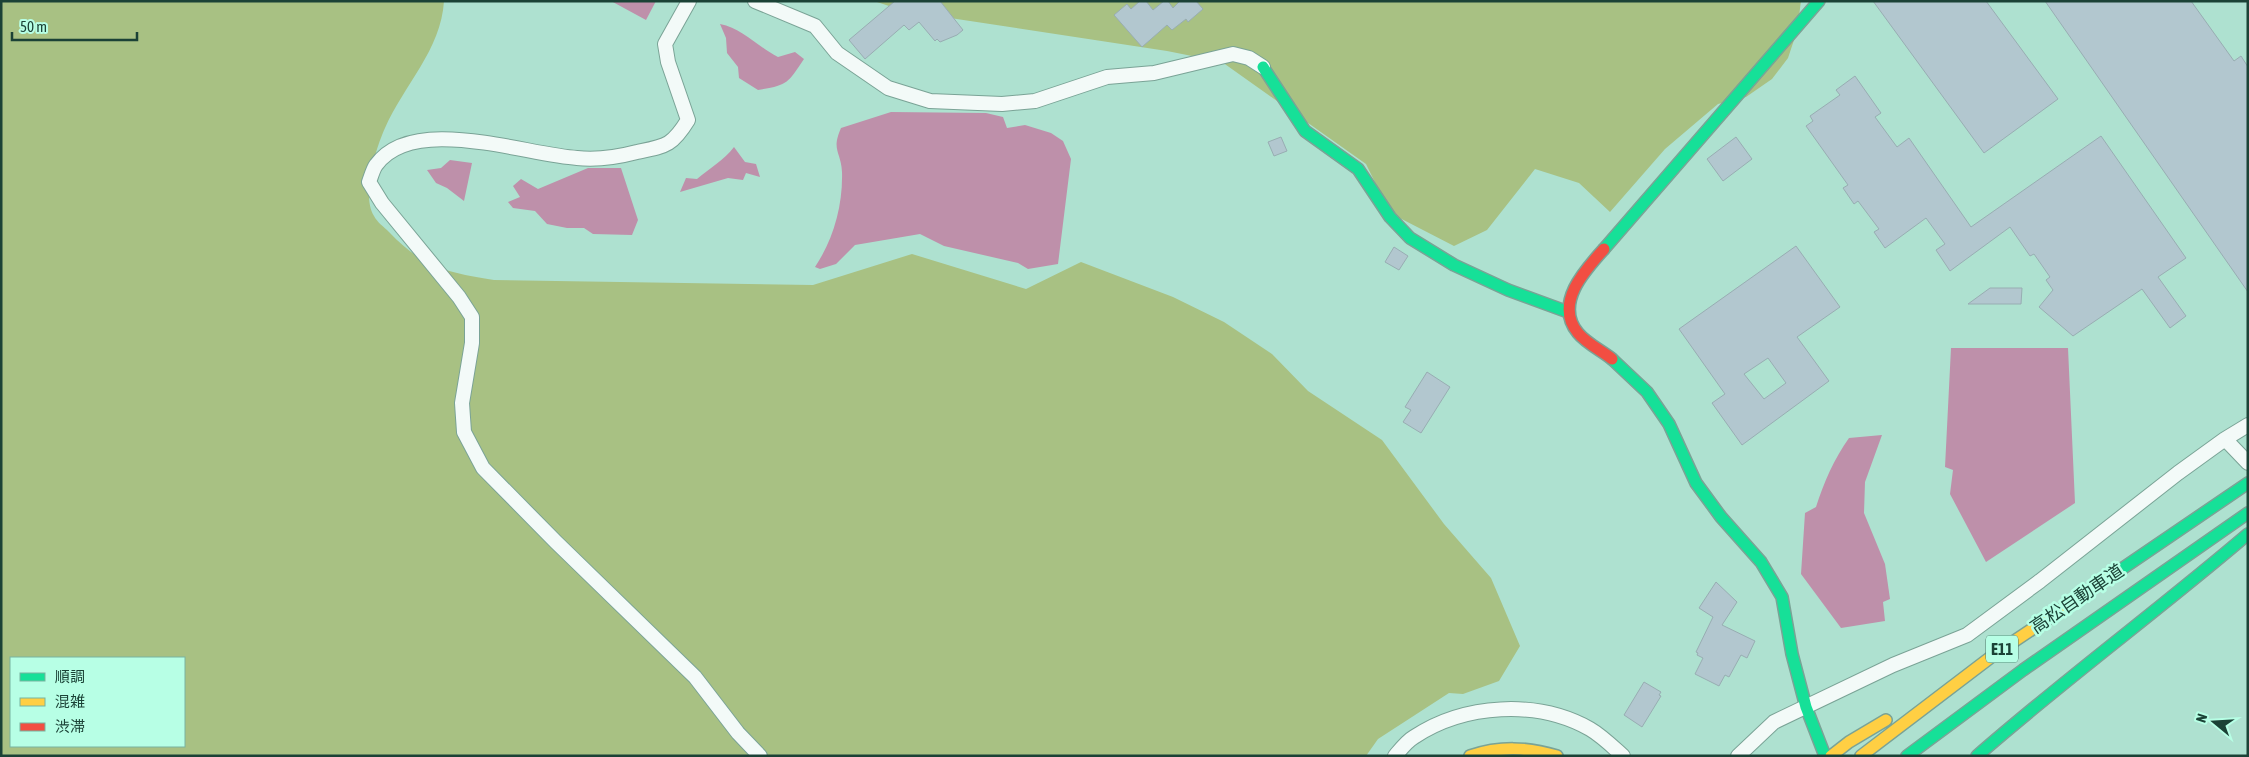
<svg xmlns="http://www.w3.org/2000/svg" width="2249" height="757" viewBox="0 0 2249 757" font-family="'Asap Condensed','Noto Sans JP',sans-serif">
<rect width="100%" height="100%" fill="#aee1d0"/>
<path fill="#a8c183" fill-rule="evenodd" d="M1,1H444C441,50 404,85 385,128C376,148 361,195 374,216C377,222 384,227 389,232C422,267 449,273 494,280L813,285L912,254L1026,289L1081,262L1173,297L1224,322L1272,354L1308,391L1382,440L1444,524L1491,578L1520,646L1499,681L1463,694L1449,693L1378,739L1366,756H1ZM11,658H184V746H11Z
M874,1H1801L1797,31L1788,58L1772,79L1746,97L1718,104L1665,149L1610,212L1579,183L1535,169L1487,230L1454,246L1390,213L1366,164L1222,62L1167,51L904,11Z"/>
<path fill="#be90aa" d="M611,1H656L646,20Z
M720,24C742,28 758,47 778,57L795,52L804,59C787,84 788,85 758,90L739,78L738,67L727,53L726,38Z
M891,112L986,113L1003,117L1007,128L1025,125L1051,133L1063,141L1071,159L1058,264L1028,269L1018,263L944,246L920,234L855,245L836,264L820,269L815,267C833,240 843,206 842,172C841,151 831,151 841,128Z
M734,147L745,162L756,164L760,177L746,173L743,180L728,178L680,192L686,178L697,179C710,168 724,160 734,147Z
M450,160L472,163L464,201L447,188L436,183L427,170L441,168Z
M588,168H621L638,220L632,235L593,234L584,228H567L547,224L535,211L513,208L508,202L520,197L513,186L521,179L538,189Z
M1951,348H2068L2075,503L1986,562L1950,494L1953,470L1945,467Z
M1882,435L1865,482L1864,513L1885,564L1890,599L1883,602L1885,621L1841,628L1801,574L1805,513L1816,507C1824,482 1834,459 1849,438Z"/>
<path fill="#b2c7cf" stroke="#98adb2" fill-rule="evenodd" d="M895,1H940L963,30L957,35L940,42L937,39L935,41L919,22L909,30L904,25L865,59L849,40Z
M1140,1H1146L1153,10L1164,1H1168L1173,8L1180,1H1196L1203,9L1188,22L1186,19L1172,30L1167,25L1142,47L1114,15L1127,4L1131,9Z
M1873,1H1986L2058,99L1984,153Z
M2045,1H2191L2234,61L2241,56L2248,67V292Z
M1855,76L1881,113L1875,117L1897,147L1909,138L1971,227L2101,136L2186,258L2158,277L2186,316L2170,328L2142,289L2073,336L2039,307L2053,290L2046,280L2050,277L2034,254L2030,256L2010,227L1950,271L1936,250L1945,244L1926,218L1885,248L1874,232L1879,229L1858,201L1854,204L1843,188L1848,185L1806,126L1813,121L1810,116L1840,95L1836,90Z
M1281,137L1287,151L1274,156L1268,142Z
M1736,137L1752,159L1723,181L1707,159Z
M1796,246L1840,307L1797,337L1829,381L1742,445L1712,403L1725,394L1679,329ZM1768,358L1786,383L1764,399L1744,374Z
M1394,247L1408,256L1399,270L1385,262Z
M1990,288H2022L2021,304H1968Z
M1427,372L1450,387L1421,433L1403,422L1411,410L1405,407Z
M1716,582L1737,602L1722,625L1755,641L1747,658L1741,655L1729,677L1725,675L1719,686L1695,674L1703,658L1697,655L1698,653L1696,652L1713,617L1699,608Z
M1644,682L1661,692L1659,695L1661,696L1642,727L1624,715Z"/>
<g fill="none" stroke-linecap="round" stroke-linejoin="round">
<defs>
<path id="street" d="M689,1L665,44L668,62L688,120C672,146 666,146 637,152C618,157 596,160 577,158C525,155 413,113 376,165C373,169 371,177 369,182L382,203L459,297L472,317V343L462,403L464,432L483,468L556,542L695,677L738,733L760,756
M755,1L815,26L837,53L888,88L930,101L1002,104L1035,101L1107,77L1154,73L1233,54L1249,58L1263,67
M2225,439L2248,463
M1395,756C1400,750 1407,741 1414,737C1464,704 1537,699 1590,729C1602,736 1613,747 1623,756
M1738,756L1774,722L1893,665L1967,635L2040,581L2178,473L2225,439L2248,425"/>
<path id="fast" d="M1263,67L1305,131L1358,169L1390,217L1410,238L1454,265L1508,290L1568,312
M1604,249L1819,1
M1612,359L1647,392L1669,424L1696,483L1721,517L1761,562L1782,597L1792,654L1806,707L1825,756
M2107,579L2248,483
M1907,756L2023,670L2248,513
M1977,756C2065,679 2159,610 2248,534"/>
<path id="slow" d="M1470,756C1500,746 1527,747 1557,756
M1831,756L1849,742L1886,720
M1861,756L1995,654L2107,579"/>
<path id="jam" d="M1604,249C1584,271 1554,304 1578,333C1586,343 1602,351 1612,359"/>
</defs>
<use href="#street" stroke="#7aa396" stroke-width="16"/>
<use href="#fast" stroke="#7aa396" stroke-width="14"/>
<use href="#slow" stroke="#7aa396" stroke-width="14"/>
<use href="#jam" stroke="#7aa396" stroke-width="14"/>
<use href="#street" stroke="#f3faf8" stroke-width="14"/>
<use href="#fast" stroke="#16e098" stroke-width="11"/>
<use href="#slow" stroke="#ffcf43" stroke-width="11"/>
<use href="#jam" stroke="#f24e42" stroke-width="11"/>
</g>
<g text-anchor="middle" stroke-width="5" stroke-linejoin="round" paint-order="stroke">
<rect fill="#b7ffe5" stroke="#4a7b6a" stroke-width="1" x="1986" y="635.5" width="32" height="27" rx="4"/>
<g font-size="16" font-weight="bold" fill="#1b4236">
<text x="2002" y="655">E11</text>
</g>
<g font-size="18" fill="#1b4236" stroke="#b7ffe5">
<text transform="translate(2077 599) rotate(-34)" y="6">高松自動車道</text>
</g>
</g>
<rect width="2249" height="757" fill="none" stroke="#1b4236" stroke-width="5"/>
<rect x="10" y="657" width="175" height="90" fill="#b7ffe5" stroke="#79b39f"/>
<rect x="20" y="673" width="25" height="8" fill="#16e098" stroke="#79b39f"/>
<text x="55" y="682" font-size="15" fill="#1b4236">順調</text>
<rect x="20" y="698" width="25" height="8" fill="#ffcf43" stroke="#79b39f"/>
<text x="55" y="707" font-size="15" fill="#1b4236">混雑</text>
<rect x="20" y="723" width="25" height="8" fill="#f24e42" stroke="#79b39f"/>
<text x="55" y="732" font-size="15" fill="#1b4236">渋滞</text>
<g transform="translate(2214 722) rotate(288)" stroke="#b7ffe5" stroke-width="4" paint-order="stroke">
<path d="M0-4L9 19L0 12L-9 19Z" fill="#1b4236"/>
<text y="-8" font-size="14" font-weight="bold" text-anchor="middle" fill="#1b4236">N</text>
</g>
<path d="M12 32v8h125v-8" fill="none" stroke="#1b4236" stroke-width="2.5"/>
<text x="20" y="32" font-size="15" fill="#1b4236" stroke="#b7ffe5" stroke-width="4" paint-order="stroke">50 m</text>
</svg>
